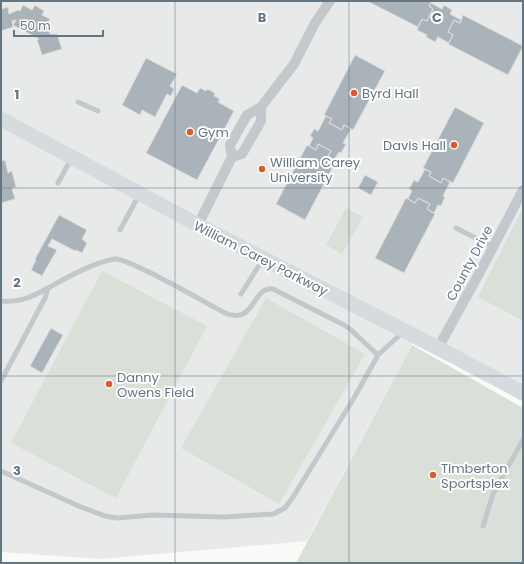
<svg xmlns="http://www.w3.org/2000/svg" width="524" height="564" viewBox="0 0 524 564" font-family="Poppins,sans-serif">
<rect width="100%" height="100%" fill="#fafaf8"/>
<path fill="#e8e9e9" d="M1,1H523V394L416,337L307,541L101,559L1,552Z"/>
<path fill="#dadfd7" d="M523,207V321L478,297Z
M346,208L363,217L342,254L326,245Z
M102,271L207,326L116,498L11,443Z
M266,298L365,354L279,504L181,448Z
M412,345L523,408V563H296Z"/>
<path fill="#aab3b9" stroke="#dcdcda" d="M367,1H432L429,6L433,9L427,21L422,19L418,27Z
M431,3L442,9L444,5L452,10L450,14L461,20L460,23L454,20L448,32L453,35L449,43L438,37L435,42L426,37L427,35L417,30L422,19L427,21L433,9L429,6Z
M23,5L32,10L35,5L44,11L42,15L50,19L46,25L48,27L50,34H57L62,49L42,55L37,40L39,39L13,25L16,20L12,21L13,27L1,31V9L8,7L9,14L18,10L20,11Z
M463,15L523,46L508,75L448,44L453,35L448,32L454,20L460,23Z
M355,55L385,71L353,130L344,125L342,130L329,123L332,119L324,115Z
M146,58L177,74L170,86L174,89L171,96L167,94L155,117L142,110L140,115L122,105Z
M182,85L197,93L200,88L206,91L207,89L215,93L214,96L220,99L218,102L234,111L197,180L146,153Z
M455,107L484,123L453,183L443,178L441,183L429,176L431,172L423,168Z
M326,116L332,119L329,123L342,130L344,125L351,129L343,143L346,144L341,153L339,152L334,160L328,156L331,151L318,144L316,150L309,146L313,138L310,136L314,129L318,131Z
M318,144L331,151L328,156L336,161L305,220L276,204L307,145L316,150Z
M5,160L8,173L12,171L16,187L12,188L15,199L1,203V161Z
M425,169L431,172L429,176L441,183L443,178L450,182L443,196L445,197L441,206L438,205L434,213L427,209L430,204L418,198L415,203L408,199L412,191L409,189L414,180L418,182Z
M365,175L378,182L371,195L358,188Z
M406,198L415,203L418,198L430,204L427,209L435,214L404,273L375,258Z
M59,215L87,230L82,239L87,243L82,253L76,250L75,251L52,239L48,246L57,250L42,276L31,270L36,260L35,259Z
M51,328L63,335L42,373L30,366Z"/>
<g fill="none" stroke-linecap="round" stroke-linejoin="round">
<path stroke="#c3c8cc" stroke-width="5" d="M78,102L98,111
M58,183L71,159
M456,228L493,247
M120,230L139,195
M241,294L263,259
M1,301C19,303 32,297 48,288
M1,381L45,298L48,288C66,278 94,262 115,259C129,258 208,304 225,313C255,326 252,286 273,289L344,325L350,329L378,355
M1,471L81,507L105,516L117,518L153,515L224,517L273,514L285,508L293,497L354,398L378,355L403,332
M483,526L493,494L501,479L523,440"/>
<path stroke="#c3c8cc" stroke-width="10" d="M232,157L242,154L261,121V107
M198,225L232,157L230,145L247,115L261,107L294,64L315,23L330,1
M438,348L481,270L523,190"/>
<path stroke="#d6dbdf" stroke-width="15" d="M1,119L198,225L438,348L523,393"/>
</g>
<path fill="none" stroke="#657683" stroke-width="1" stroke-opacity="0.55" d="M175,1V563M349,1V563M1,188H523M1,376H523"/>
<g fill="#e4572e" stroke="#fff" stroke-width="1.5">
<circle cx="354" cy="93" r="4"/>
<circle cx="190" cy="132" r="4"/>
<circle cx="454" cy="145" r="4"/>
<circle cx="262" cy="169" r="4"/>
<circle cx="109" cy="384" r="4"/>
<circle cx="433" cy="475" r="4"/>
</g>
<g text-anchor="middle" stroke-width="4" stroke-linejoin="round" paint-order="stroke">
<g font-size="13" fill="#657683" stroke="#fff" text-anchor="start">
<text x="362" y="98">Byrd Hall</text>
<text x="198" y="137">Gym</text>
<text x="446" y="150" text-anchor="end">Davis Hall</text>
<text x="270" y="167">William Carey<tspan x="270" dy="15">University</tspan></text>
<text x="117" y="382">Danny<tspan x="117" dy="15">Owens Field</tspan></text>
<text x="441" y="473">Timberton<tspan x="441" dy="15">Sportsplex</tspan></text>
</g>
<g font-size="13" fill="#657683" stroke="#fff">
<text transform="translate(261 258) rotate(27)" y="5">William Carey Parkway</text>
<text transform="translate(469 263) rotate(-62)" y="5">County Drive</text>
</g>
</g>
<g font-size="13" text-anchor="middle" font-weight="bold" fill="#657683" stroke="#fff" stroke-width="4" stroke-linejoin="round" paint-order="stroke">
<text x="262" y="22">B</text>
<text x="437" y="22">C</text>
<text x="17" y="99">1</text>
<text x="17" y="287">2</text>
<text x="17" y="475">3</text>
</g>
<rect width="524" height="564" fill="none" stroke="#657683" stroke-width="4"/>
<path d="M14 30v6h89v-6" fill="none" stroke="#657683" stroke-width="2"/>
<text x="20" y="30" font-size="12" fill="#657683" stroke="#ffffff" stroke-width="3" paint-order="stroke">50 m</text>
</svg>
